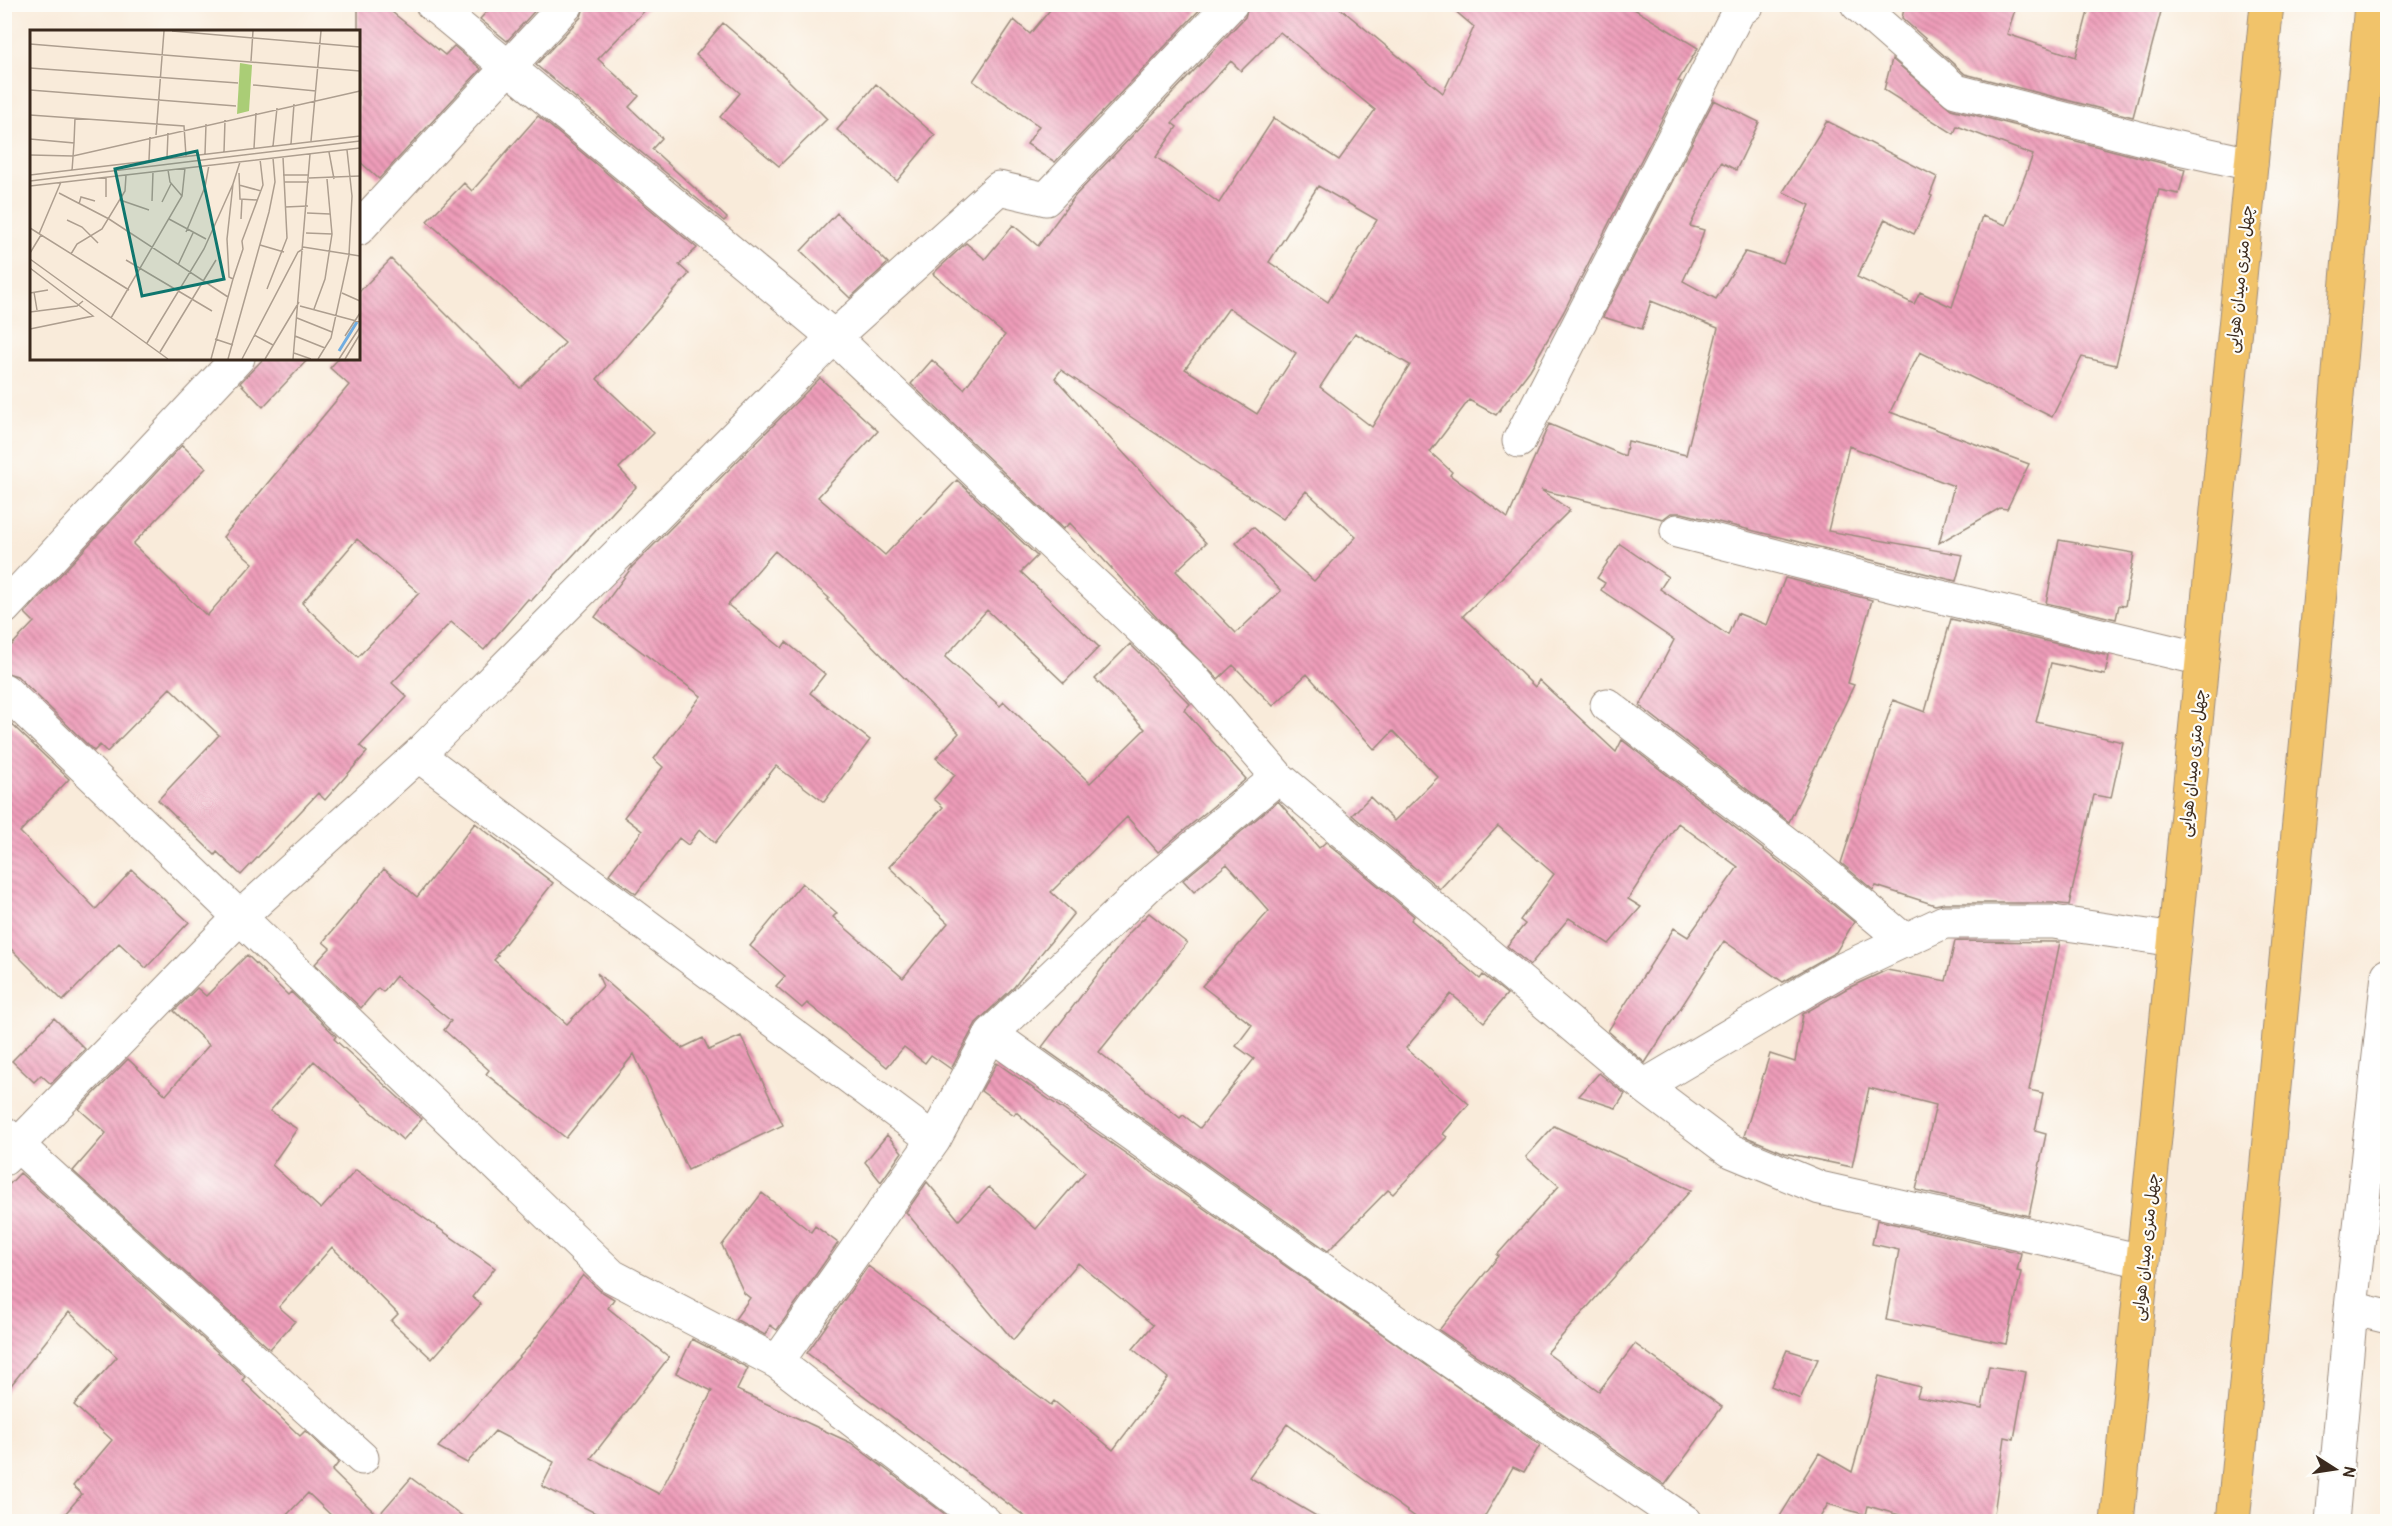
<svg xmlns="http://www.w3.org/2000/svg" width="2392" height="1526" viewBox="0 0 2392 1526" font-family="Pangolin,'Playpen Sans Arabic',sans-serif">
<defs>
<pattern id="building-back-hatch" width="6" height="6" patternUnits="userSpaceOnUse" patternTransform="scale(1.5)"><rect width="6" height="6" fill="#ee9cb9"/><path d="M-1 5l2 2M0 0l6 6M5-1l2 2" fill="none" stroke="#c27f96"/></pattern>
</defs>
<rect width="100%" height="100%" fill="#fdfcf7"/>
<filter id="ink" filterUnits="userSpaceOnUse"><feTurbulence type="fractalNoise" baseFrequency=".0167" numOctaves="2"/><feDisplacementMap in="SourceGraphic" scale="12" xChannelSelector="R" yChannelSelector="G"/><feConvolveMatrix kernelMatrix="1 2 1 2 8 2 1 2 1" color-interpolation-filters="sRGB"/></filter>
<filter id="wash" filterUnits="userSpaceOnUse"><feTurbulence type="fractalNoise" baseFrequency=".008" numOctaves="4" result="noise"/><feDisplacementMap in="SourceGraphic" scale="24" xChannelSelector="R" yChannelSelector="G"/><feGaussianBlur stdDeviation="1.35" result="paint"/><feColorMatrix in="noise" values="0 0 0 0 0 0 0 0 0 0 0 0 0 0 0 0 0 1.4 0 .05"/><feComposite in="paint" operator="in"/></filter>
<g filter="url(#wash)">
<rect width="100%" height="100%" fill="#f9ebda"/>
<g id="blocks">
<path fill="url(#building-back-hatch)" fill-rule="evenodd" d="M358,4H382L445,55L454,46L481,69L379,179L358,160Z
M494,4H541L507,41L480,19Z
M585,4H651L598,59L639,96L629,107L662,138L652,149L727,218L724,221L536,65L581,17Z
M1055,4H1205L1055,162L1027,144L1039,126L973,81L1014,20L1030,34Z
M1249,4H1335L1443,93L1474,27L1447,4H1626L1698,48L1678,81L1681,82L1563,313L1530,370L1496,415L1469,400L1430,452L1452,472L1450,475L1508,518L1549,424L1625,456L1628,441L1686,455L1718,328L1651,301L1642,329L1603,317L1714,100L1759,122L1736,170L1721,162L1690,226L1704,230L1698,249L1683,281L1716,299L1745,252L1783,263L1810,205L1783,192L1827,121L1937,177L1930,195L1932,196L1914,234L1885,219L1857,277L1914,304L1920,292L1952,307L1982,216L2006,225L2033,155L1957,126L1954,134L1884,90L1892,59L1951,109L2185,169L2179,194L2159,190L2116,365L2082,357L2052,417L1920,352L1890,412L2029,464L2007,509L2000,508L1939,543L1954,486L1849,446L1828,531L1963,555L1956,581L1682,513H1671L1663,519L1541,490L1570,510L1463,616L1535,687L1539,680L1616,752L1622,740L1799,877L1854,922L1836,952L1783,982L1724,941L1645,1063L1608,1031L1674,928L1688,937L1738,867L1678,823L1628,899L1641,907L1609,944L1569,918L1530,965L1507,946L1525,924L1520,920L1554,874L1498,826L1440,889L1352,815L1370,797L1394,821L1438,777L1393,731L1375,750L1307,674L1273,706L1233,665L1218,679L1157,618L1070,523L1063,529L911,384L932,360L964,389L1005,335L933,274L939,268L966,243L985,259L1013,225L1038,246L1075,196L1245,17ZM1280,32L1375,110L1339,160L1274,118L1219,203L1156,157L1177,127L1172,123L1231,61L1241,71ZM1318,186L1377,220L1328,302L1269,262ZM1229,308L1296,353L1257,414L1185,369ZM1355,333L1410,365L1372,427L1320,387ZM1061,370L1283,519L1306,491L1356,537L1314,581L1253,527L1236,543L1281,591L1236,633L1176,571L1206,543L1055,378Z
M1905,4H2017L2007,34L2076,57L2090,4H2163L2133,117L1965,74L1902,18Z
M723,23L779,71L827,119L779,166L720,117L740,93L696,55Z
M876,84L935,135L897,181L837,130Z
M538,116L697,248L679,265L689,274L597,379L654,433L619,468L636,487L531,601L528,599L484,650L451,622L392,683L407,697L360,746L367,752L325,800L318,793L241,875L217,852L215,855L158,800L219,735L170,688L107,752L100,745L94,751L17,676L4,672V653L34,622L25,613L182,445L206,468L133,544L207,616L253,563L223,537L349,385L330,368L339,358H358V293L391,259L520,388L565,343L427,221L464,183L472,191ZM357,539L419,593L358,657L302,603Z
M837,213L888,263L850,298L801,251Z
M264,358H309L263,407L240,383Z
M820,378L878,431L818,497L885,555L957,480L1037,556L1021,572L1099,647L1064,683L987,610L945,657L1000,706L1004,702L1090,783L1145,729L1095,679L1130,644L1190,704L1184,710L1246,779L1158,852L1127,817L1051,892L1074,913L1014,987L976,1023L951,1069L931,1055L925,1063L904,1047L887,1067L807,1003L802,1008L776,986L785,976L750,946L802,883L837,913L833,917L903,978L948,923L889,867L943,807L934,799L955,775L936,758L959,733L827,600L829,598L775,551L728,605L782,648L786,642L825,674L810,693L870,740L824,802L776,766L715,843L700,829L688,845L679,838L636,894L609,874L642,831L624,817L663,767L654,759L701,696L595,617L632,567Z
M2059,540L2134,553L2125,606L2119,605L2116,619L2046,603Z
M1620,544L1668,577L1660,589L1728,635L1737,613L1767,625L1785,578L1872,600L1848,683L1854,685L1789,822L1640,706L1674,640L1601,590L1605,583L1597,578Z
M1951,619L2109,656L2105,675L2051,663L2036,722L2123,742L2111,798L2094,795L2069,905L2053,903H1944L1935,905L1876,886L1873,890L1841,863L1893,700L1925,712Z
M4,717L69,779L20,832L96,909L132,870L189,922L146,968L119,943L63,1001L4,942Z
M1278,801L1319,848L1326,842L1414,916L1411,920L1480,979L1483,975L1507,994L1484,1022L1451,994L1406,1048L1469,1104L1443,1134L1447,1137L1393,1194L1388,1190L1328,1251L1042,1047L1130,932L1149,913L1187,943L1099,1052L1180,1118L1183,1115L1200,1128L1254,1059L1236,1046L1252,1025L1202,986L1269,911L1227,864L1194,892L1183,880Z
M475,823L553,883L496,955L498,956L494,960L567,1024L603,986L597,973L682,1048L703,1038L709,1050L741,1036L783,1125L688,1170L634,1054L566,1138L486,1074L489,1070L444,1030L451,1021L396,976L383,992L378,988L361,1008L315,964L330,948L323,942L384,869L417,897Z
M1955,941L2060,942L2029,1090L2043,1093L2035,1131L2046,1134L2029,1216L1916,1190L1936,1105L1869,1088L1852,1167L1785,1153L1744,1136L1770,1054L1795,1062L1803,1014L1846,989L1887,970L1946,981Z
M247,955L288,995L291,992L336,1036L334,1039L422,1119L403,1140L314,1061L270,1111L297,1129L272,1165L321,1209L356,1170L495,1268L472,1297L481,1304L432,1359L391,1321L398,1314L332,1247L279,1307L295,1321L270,1349L73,1171L106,1133L79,1109L128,1059L166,1095L209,1045L174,1011L197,988L206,996Z
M54,1018L85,1049L51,1084L41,1075L34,1082L12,1061Z
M997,1063L1540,1445L1524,1472L1513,1467L1482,1521H1421L1287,1424L1249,1477L1325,1521H1031L807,1353L868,1266L1051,1405L1054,1401L1113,1450L1168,1378L1133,1349L1153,1325L1078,1263L1013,1340L906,1212L927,1182L959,1220L989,1187L1036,1229L1085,1172L1016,1112L1014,1115L981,1091Z
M1599,1073L1625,1094L1616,1108L1579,1096Z
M1554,1126L1691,1190L1547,1353L1599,1391L1635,1344L1722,1407L1665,1485L1439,1330L1499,1256L1497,1255L1559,1186L1526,1157Z
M887,1135L902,1152L881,1182L865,1162Z
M20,1173L245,1377L242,1380L300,1436L305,1431L339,1462L332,1471L378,1516L411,1478L469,1521H337L308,1493L281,1521H59L82,1494L73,1486L112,1440L74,1405L117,1357L69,1312L4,1394V1190Z
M762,1193L811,1232L815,1226L838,1243L777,1330L770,1325L765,1335L735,1319L750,1298L744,1293L722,1245Z
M1877,1220L2021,1253L2017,1271L2021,1272L2006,1344L1886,1320L1899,1250L1872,1244Z
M583,1275L599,1290L614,1299L608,1308L669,1357L591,1458L659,1494L712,1391L676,1373L692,1339L748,1368L737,1390L851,1443L954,1521H611L542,1486L554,1462L495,1431L467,1463L438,1447L531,1344Z
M1787,1350L1818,1359L1800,1399L1771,1386Z
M1989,1366L2026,1372L2014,1439L2005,1437L1993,1521H1920L1868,1506L1866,1515L1828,1504L1818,1521H1777L1819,1453L1852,1472L1879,1376L1920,1387L1917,1397L1982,1409Z"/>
</g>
</g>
<g filter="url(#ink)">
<use href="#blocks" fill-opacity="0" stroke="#9a8a7c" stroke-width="1.5"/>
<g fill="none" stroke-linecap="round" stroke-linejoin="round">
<defs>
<path id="minor" d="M432,4L834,337L1190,675L1278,777L1644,1086L1729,1150L1820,1188L2143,1261
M1857,4L1956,91L2174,147L2251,164
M358,229L567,4
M1519,441L1738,12L1748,4
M1677,531L1903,588L2202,659
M4,608L238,358
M4,690L612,1276L777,1362L985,1522
M1607,705L1811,862L1905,941
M418,755L934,1140
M991,1034L1452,1362L1686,1522
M1644,1086L1837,972L1944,922H2053L2175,940
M4,1133L362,1458
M4,1159L241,916L418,755L834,337L999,188L1046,199L1231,4
M2351,1308L2388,1317
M777,1362L934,1140L991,1034L1153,881L1278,777
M2332,1522L2351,1308L2388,975"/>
<path id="primary" d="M2117,1522L2267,4
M2233,1522L2312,684L2371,4"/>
</defs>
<use href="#minor" stroke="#9a8a7c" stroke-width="35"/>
<use href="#primary" stroke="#9a8a7c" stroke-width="35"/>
<use href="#minor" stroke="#fff" stroke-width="33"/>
<use href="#primary" stroke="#f1c36a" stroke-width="33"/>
</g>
</g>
<g text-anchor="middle" stroke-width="4.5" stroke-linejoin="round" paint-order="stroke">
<g font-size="16" fill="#3b2a1e" stroke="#fdfcf7">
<text transform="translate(2239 279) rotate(-84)" y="6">چهل متری میدان هوایی</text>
<text transform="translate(2192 763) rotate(-84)" y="6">چهل متری میدان هوایی</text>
<text transform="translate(2145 1247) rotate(-84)" y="6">چهل متری میدان هوایی</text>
</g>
</g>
<g transform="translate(30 30)">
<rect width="330" height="330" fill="#f9ebda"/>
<path d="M210,33L222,35L219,81L207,84Z" fill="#aacd76"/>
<path fill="none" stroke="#70ade1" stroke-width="3" d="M309,321L327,292"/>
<path fill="none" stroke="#ad9e8f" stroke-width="1.5" d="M142,1L330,17M0,14L330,41M221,31L223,1M0,38L208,53M223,55L286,61M0,60L206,76M0,85L154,96L156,126M126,105L134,1M0,109L44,113L42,141M281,111L291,1M44,113L45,88M261,114L264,74M243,116L247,78M224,118L226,83M194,122L195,90M299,122L304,149M175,124L176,94M0,125L43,126L330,61M137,128L138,103M119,130L120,107M138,140L140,152L152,166M209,143L210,169L227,170M0,145L330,106M253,145H279M76,147V167M279,148L330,146M0,151L330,111M254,152H279M209,155L231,161M0,156L330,118M29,163L79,189L198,267M90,170L119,180M122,171L123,142M132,172L141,154M49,174L51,167L65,171M255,177L278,176M277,183L300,184M139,189L176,209M211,189L212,169M37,190L52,197L68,213M0,198L99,260M156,202L175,157L179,135M276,203L302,204M9,204L31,152M230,215L254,222M273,217L330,226M0,223L11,205M41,224L47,214L72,199L95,161L96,145M0,229L138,329M96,230L182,281M148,235L163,203M0,238L63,286L0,299M203,249L213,219L212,211L233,155L230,129M237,259L257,208L253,127M4,262L7,280M0,263L18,260M312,263L330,271M270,276L330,292M284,279L295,249L302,204L297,149M0,282L47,276L53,271M81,288L152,166L155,138M267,288L302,302M224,305L243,315M265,306L295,318M315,306L330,283M185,309L203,315M117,313L174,219L203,154M130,322L186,230M264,323L281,329M181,329L203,249L199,247L197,209L203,154L210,132M198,329L239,182L245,152L243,128M212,329L268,222L273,219M235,329L269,272M263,329L280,124M288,329L301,308L319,225L322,166L317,120M309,329L330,297M315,329L330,304"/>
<path fill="#0f766e" fill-opacity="0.15" stroke="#0f766e" stroke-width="3" d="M167,121L194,249L112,266L85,139Z"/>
<rect width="330" height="330" fill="none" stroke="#3b2a1e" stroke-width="3"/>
</g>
<rect width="2392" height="1526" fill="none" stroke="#fdfcf7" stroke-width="24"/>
<g transform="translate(2335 1469) rotate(102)" stroke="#fdfcf7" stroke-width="4.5" paint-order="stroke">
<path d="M0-4.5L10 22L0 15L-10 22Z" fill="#3b2a1e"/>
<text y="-9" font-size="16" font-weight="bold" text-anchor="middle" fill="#3b2a1e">N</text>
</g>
</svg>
